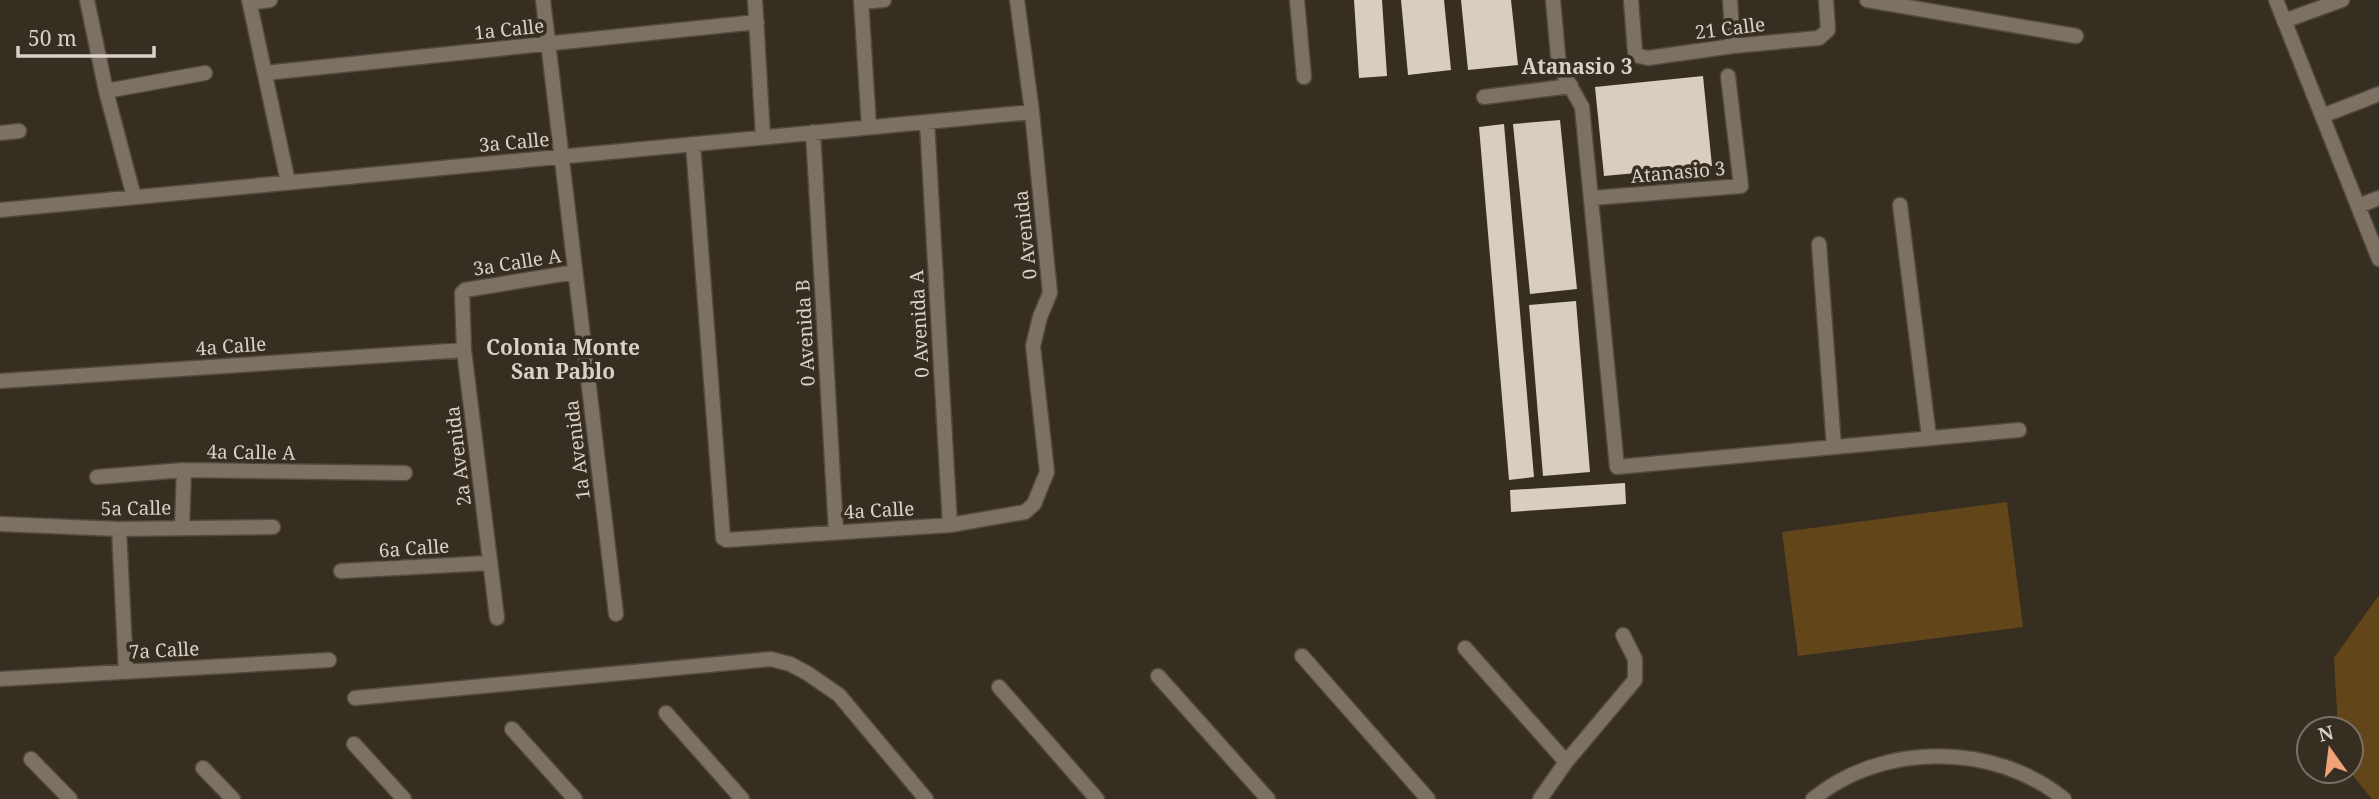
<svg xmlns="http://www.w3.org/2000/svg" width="2379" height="799" viewBox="0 0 2379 799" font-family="'Noto Serif',serif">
<rect width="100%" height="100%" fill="#372e22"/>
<path fill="#624519" d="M2007,502L2023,627L1798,656L1782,532Z
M2379,595V799H2372L2349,771L2351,729H2338L2334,658Z"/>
<path fill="#d9cdbd" d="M1354,0H1382L1387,76L1359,78Z
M1401,0H1444L1451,70L1408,75Z
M1461,0H1511L1518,65L1468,70Z
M1703,76L1712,166L1604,176L1595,87Z
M1560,120L1577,289L1530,294L1513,124Z
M1504,124L1534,477L1509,480L1479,127Z
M1576,301L1590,472L1543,476L1529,305Z
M1625,483L1626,504L1511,512L1510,490Z"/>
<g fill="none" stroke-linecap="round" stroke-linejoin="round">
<defs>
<path id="street" d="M87,0L106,91L134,197
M249,0L288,182
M543,0L616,614
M755,0L763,137
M861,0L869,127
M1297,0L1304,77
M1553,0L1559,66L1582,107L1617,467L2019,430
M1631,0L1635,52L1639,56L1648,58L1733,46L1819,38L1828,30L1826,0
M1730,0L1733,46
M1867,0L2076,36
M2276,0L2379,259
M861,2L884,0
M250,3L270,0
M2284,21L2342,0
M265,73L757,22
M106,91L205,73
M1484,97L1571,86
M2322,116L2379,94
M927,122L950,525
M813,132L836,531
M0,133L19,131
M693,144L723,538L726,540L950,525L1025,512L1034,504L1047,472L1033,346L1040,317L1050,293L1032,112L1017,0
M1592,198L1741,186L1728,76
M1900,205L1929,437
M2358,206L2379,198
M0,210L1032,112
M1819,244L1834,447
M0,381L464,350
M97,477L184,470L405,473
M0,524L119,529L273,527
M182,527L184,470
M119,529L126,672
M341,571L489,563
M497,618L464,350L462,293L465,290L575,272
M1465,648L1566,762
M1302,656L1428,799
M1158,676L1268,799
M0,679L329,660
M999,687L1097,799
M355,698L771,659L790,664L807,673L839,695L926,799
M666,713L742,799
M512,729L575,799
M354,744L404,799
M31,759L70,799
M203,768L233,799
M1540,799L1566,762L1635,680V659L1623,635
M1813,799C1882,742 1994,742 2064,799"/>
</defs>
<use href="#street" stroke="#534a3f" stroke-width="17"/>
<use href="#street" stroke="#7c7163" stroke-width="14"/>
</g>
<g text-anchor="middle" stroke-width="7" stroke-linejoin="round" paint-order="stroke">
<g font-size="19" fill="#d7d1c9" stroke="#372e22">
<text transform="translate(1730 28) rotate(-7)" y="7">21 Calle</text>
<text transform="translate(509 29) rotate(-6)" y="7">1a Calle</text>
<text transform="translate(514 142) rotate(-5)" y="7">3a Calle</text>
<text transform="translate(1678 172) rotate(-5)" y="7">Atanasio 3</text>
<text transform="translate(1025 235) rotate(-96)" y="7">0 Avenida</text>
<text transform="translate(517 262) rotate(-9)" y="7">3a Calle A</text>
<text transform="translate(919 324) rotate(-93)" y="7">0 Avenida A</text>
<text transform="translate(805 333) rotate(-93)" y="7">0 Avenida B</text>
<text transform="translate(231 346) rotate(-4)" y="7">4a Calle</text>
<text transform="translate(577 450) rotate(-97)" y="7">1a Avenida</text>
<text transform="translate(251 452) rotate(1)" y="7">4a Calle A</text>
<text transform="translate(458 456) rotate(-97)" y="7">2a Avenida</text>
<text transform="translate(136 508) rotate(-1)" y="7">5a Calle</text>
<text transform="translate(879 510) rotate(-3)" y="7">4a Calle</text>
<text transform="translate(414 548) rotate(-4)" y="7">6a Calle</text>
<text transform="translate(164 650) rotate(-3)" y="7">7a Calle</text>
</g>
<g font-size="21" font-weight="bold" fill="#d7d1c9" stroke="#372e22">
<text x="1577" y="74">Atanasio 3</text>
<text x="563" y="355">Colonia Monte<tspan x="563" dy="24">San Pablo</tspan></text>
</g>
</g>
<g transform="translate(2330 750) rotate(346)"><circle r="33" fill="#372e22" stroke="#776f65" stroke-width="2"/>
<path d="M0-5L12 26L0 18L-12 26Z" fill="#efa377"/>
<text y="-10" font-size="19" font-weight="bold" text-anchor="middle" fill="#d7d1c9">N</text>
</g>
<path d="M18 46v10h136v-10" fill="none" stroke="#d7d1c9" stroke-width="3.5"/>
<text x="28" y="46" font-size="21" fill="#d7d1c9" stroke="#372e22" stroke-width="5" paint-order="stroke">50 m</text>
</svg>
